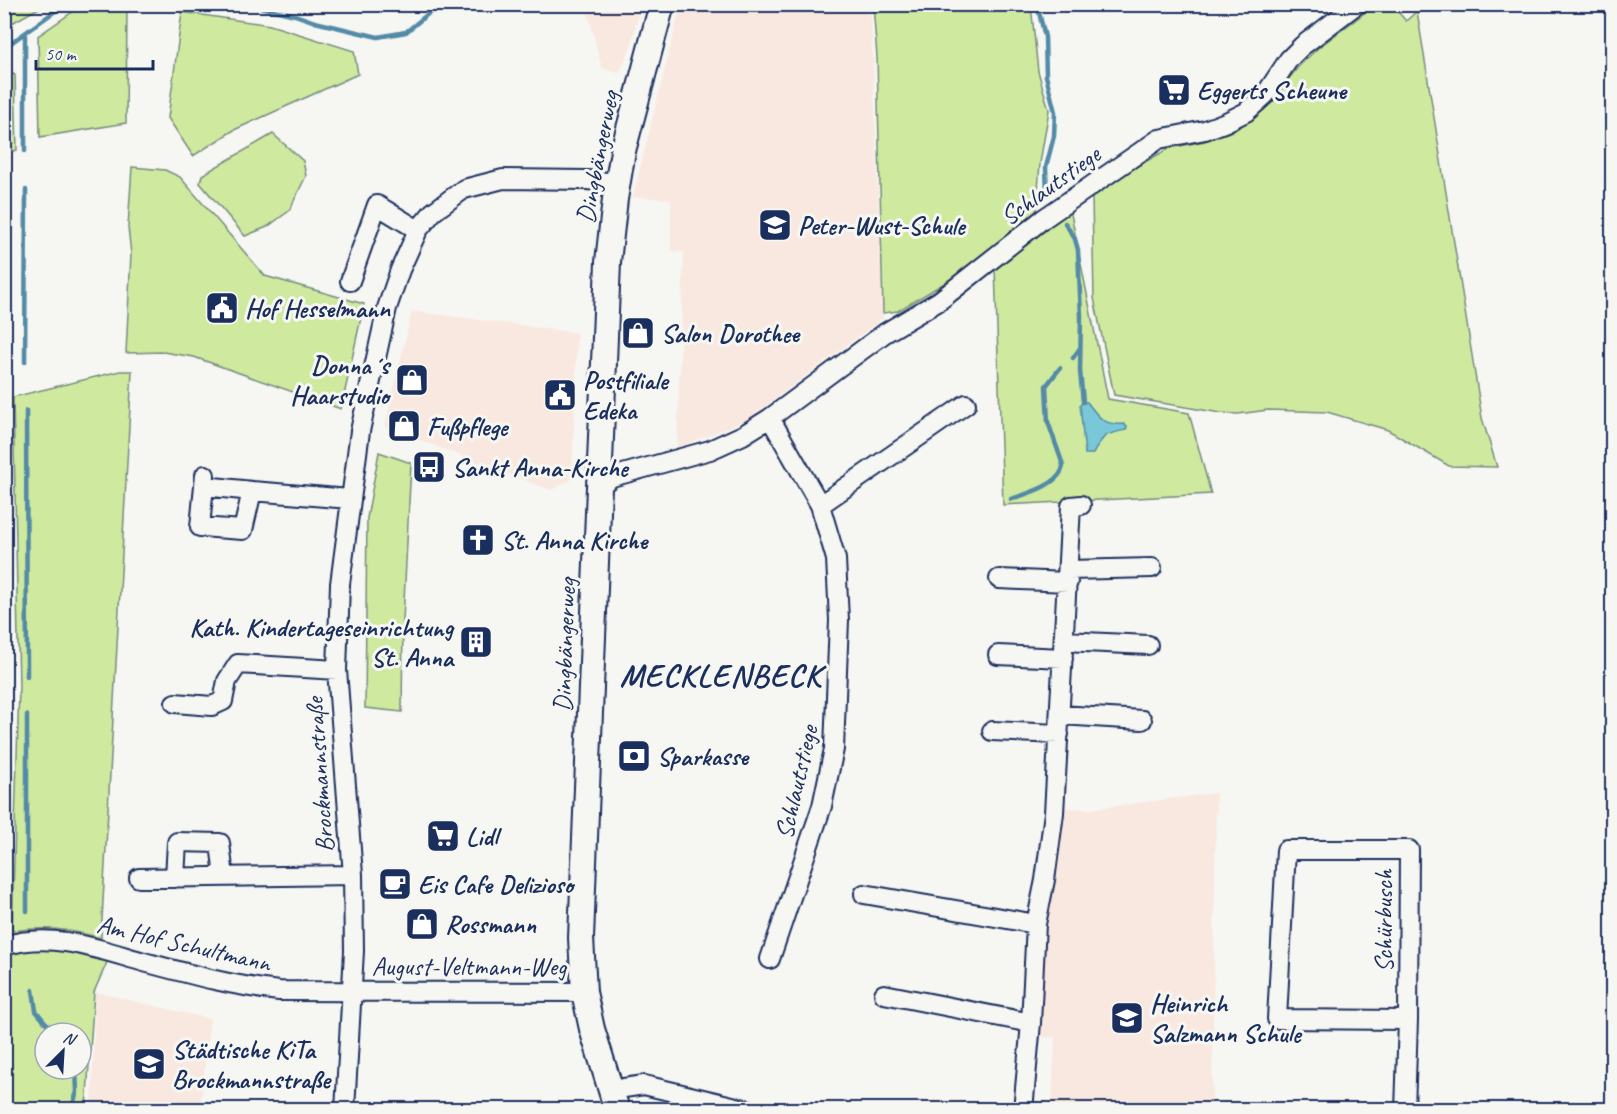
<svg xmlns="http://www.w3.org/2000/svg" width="1617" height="1114" viewBox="0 0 1617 1114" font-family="Caveat,sans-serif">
<rect width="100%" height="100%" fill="#f6f6f2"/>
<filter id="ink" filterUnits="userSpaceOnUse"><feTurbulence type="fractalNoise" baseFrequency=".0167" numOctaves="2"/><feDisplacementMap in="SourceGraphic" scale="12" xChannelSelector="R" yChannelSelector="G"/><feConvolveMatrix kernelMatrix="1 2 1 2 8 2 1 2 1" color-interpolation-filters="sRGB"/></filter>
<g filter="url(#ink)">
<path fill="#f9e8df" d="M586,5H641L631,46L619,73L602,68Z
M681,5H819L871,14L883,318L748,419L677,448L684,252L671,251V199L633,197Z
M412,311L577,333L572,479L551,490L385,427Z
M1216,793L1212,1109H1052L1055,1037H1040L1048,892L1063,808L1091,809Z
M95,992L210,1019L200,1109H92Z"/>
<path fill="#cfe99f" stroke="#758c7e" stroke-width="1.5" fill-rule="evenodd" d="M5,4H44V5L5,27Z
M127,5L126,123L40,137L38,36L81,6Z
M873,5H1031L1038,71L1049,110L1040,163L1036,218L991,255L898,311L883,313L877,57Z
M1375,5H1392L1406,21L1417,11L1482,418L1497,467L1449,466L1388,430L1327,412L1268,410L1238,414L1221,413L1114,395L1094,298L1092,197L1136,167L1170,148L1205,141L1235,130L1264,110L1299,66L1318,48Z
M182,12L270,25L354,51L358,74L234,130L193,156L168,118Z
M5,69L15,75L17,150L5,153Z
M273,134L303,161L306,176L289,211L267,227L245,236L200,183L202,175Z
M132,167L165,170L180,177L265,276L364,304L341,409L194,357L163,352L126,353L131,254L128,227Z
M1070,209L1108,399L1189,413L1211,494L1003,505L995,268Z
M120,371H132L101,938C67,929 47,926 12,931L19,687L13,397Z
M379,452L411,463L403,621L402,712L365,708L367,518Z
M23,949L69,950L108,960L94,992L86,1109L5,1110L6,953ZM45,1033H81V1069H45Z"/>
<path fill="#79c7d8" stroke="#538aa7" stroke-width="1.5" d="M1083,402H1087C1098,416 1103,426 1124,424L1127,427L1126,430C1106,434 1103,434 1093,454H1085L1080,405Z"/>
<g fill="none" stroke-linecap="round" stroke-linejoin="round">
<path stroke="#538aa7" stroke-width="4.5" d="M247,4L295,15L315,22L378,37L406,32L440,4
M1037,4L1045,37L1046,76L1055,112L1054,136L1046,167L1047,195
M4,48L65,4
M25,151V35
M1065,223L1075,239L1078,250L1081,316L1080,371L1083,402
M1073,358L1080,348
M25,362L26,190
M26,411L27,676
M1011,499C1027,494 1062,484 1063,465L1048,422L1046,386L1060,368
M27,911V715
M33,990L36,1011L45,1022L58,1033
M71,1110L77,1092L76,1069"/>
<defs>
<path id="street" d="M350,281L377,205L418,230
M770,418L820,505L836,559L839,620L834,749L822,806L770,959
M205,475L200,527L243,530L252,491L350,499
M204,486L252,491
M598,487L612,477L710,450L743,435L770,418L885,333L939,301L1043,219L1159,139L1205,130L1226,122L1246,112L1265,95L1289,59L1302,46L1357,4
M820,505L966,404
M1068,570L1152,568
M999,579L1068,582
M1064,641L1148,645
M998,655L1063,658
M175,703L212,706L223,701L227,681L238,664L337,670
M1060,715L1142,720
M992,731L1059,734
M139,878L353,875
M175,878L177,842L220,843L224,877
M864,894L1036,924
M4,946C52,931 98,949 144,962C189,974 232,986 279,991L584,992
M884,994L1031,1023
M611,1092L624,1088L644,1085L749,1110
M345,1110L354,951L353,875L337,670L340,584L360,431L387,308L400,270L418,230L433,212L464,189L503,179L587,180L617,183
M1023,1110L1031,1023L1036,924L1045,880L1054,813L1071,506L1081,505
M1405,1110L1408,1020L1409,850H1286L1277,1019L1408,1020"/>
<path id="secondary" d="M617,1110L592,1029L584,992L581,938L608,262L615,199L623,151L662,4"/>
</defs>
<use href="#street" stroke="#1b2f5e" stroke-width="22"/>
<use href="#secondary" stroke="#1b2f5e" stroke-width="28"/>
<use href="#street" stroke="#f6f6f2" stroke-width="18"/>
<use href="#secondary" stroke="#f6f6f2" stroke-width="24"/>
</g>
</g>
<defs>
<symbol id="supermarket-square" viewBox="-11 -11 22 22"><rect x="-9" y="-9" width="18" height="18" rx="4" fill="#1b2f5e" stroke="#f6f6f2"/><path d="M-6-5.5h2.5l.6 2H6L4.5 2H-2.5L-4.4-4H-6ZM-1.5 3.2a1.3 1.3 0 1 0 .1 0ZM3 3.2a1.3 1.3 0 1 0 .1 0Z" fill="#fff"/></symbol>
<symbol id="school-square" viewBox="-11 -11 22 22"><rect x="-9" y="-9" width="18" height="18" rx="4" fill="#1b2f5e" stroke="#f6f6f2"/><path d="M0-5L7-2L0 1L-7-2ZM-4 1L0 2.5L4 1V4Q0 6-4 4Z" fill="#fff"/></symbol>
<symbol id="civic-square" viewBox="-11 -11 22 22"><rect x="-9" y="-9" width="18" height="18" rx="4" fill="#1b2f5e" stroke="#f6f6f2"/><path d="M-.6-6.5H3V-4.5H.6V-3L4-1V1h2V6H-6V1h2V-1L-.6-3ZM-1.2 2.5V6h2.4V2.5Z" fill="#fff"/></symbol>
<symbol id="shop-square" viewBox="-11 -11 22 22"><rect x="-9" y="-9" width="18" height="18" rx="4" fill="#1b2f5e" stroke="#f6f6f2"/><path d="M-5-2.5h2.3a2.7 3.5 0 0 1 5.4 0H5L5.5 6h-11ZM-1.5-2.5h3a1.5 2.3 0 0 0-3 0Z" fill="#fff"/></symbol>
<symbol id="bus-square" viewBox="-11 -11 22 22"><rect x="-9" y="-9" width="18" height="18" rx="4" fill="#1b2f5e" stroke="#f6f6f2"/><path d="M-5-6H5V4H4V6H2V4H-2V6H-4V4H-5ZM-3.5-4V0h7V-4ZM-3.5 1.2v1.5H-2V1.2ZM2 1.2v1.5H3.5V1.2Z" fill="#fff"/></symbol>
<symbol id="church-square" viewBox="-11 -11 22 22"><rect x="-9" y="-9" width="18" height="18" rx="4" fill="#1b2f5e" stroke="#f6f6f2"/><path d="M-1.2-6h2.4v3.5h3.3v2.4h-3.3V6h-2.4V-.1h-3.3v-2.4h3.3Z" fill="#fff"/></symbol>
<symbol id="building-square" viewBox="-11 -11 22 22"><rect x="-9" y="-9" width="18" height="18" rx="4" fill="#1b2f5e" stroke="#f6f6f2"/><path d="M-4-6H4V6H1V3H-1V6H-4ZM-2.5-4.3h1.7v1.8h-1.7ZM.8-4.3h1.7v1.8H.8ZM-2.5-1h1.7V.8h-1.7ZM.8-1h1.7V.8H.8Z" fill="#fff"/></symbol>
<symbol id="bank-square" viewBox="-11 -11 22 22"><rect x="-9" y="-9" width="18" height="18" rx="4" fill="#1b2f5e" stroke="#f6f6f2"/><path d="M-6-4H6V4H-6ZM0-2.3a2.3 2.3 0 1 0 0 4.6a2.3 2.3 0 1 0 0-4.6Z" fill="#fff"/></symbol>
<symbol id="cafe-square" viewBox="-11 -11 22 22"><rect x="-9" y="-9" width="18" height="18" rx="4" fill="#1b2f5e" stroke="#f6f6f2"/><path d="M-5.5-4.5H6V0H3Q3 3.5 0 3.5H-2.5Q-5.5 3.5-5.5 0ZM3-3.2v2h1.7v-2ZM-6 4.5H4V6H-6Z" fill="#fff"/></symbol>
</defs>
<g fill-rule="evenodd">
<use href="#supermarket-square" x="1155" y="71" width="38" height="38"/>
<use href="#school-square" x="756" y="206" width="38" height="38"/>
<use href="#civic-square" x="203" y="289" width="38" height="38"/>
<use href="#shop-square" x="619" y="314" width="38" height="38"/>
<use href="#shop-square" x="393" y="361" width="38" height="38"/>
<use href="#civic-square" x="541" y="376" width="38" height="38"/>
<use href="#shop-square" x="385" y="407" width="38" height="38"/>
<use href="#bus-square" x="410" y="448" width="38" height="38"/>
<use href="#church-square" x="459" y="521" width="38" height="38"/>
<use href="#building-square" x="457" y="623" width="38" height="38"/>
<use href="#bank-square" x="615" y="737" width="38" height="38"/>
<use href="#supermarket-square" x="424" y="817" width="38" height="38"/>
<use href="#cafe-square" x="376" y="865" width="38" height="38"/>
<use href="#shop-square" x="403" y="905" width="38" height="38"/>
<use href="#school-square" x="1108" y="999" width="38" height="38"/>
<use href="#school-square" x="130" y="1045" width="38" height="38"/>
</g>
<g text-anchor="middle" stroke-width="6" stroke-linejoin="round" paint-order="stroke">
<g font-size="26" font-weight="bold" fill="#1b2f5e" stroke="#f6f6f2" text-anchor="start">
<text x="1197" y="99">Eggerts Scheune</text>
<text x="798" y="234">Peter-Wust-Schule</text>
<text x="245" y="317">Hof Hesselmann</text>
<text x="661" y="342">Salon Dorothee</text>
<text x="389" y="374" text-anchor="end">Donna´s<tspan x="389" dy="30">Haarstudio</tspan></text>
<text x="583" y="389">Postfiliale<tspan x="583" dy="30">Edeka</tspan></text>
<text x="427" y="435">Fußpflege</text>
<text x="452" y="476">Sankt Anna-Kirche</text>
<text x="501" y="549">St. Anna Kirche</text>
<text x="453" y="636" text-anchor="end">Kath. Kindertageseinrichtung<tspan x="453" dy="30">St. Anna</tspan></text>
<text x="657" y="765">Sparkasse</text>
<text x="466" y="845">Lidl</text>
<text x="418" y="893">Eis Cafe Delizioso</text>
<text x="445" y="933">Rossmann</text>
<text x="1150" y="1012">Heinrich<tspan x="1150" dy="30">Salzmann Schule</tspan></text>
<text x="172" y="1058">Städtische KiTa<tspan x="172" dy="30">Brockmannstraße</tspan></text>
</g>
<g font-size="26" fill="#1b2f5e" stroke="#f6f6f2">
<text transform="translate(597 157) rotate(-79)" y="9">Dingbängerweg</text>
<text transform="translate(1050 185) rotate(-36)" y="9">Schlautstiege</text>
<text transform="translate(564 645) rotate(-88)" y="9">Dingbängerweg</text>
<text transform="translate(319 775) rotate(-94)" y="9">Brockmannstraße</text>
<text transform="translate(796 782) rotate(-77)" y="9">Schlautstiege</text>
<text transform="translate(1383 921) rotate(-90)" y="9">Schürbusch</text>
<text transform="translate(184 943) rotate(13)" y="9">Am Hof Schultmann</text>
<text x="469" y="975">August-Veltmann-Weg</text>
</g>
<g font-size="32" font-weight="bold" letter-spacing="1.5" fill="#1b2f5e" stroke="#f6f6f2">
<text x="721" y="686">MECKLENBECK</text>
</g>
</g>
<rect width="1617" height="1114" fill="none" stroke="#f6f6f2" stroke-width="24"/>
<rect x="12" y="12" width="1593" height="1090" fill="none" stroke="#1b2f5e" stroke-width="2" filter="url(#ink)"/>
<g transform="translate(63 1051) rotate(24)"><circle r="28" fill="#f6f6f2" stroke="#9ea6b7" stroke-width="1.5"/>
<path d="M0-4.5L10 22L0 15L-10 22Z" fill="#1b2f5e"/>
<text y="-9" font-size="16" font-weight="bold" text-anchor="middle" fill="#1b2f5e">N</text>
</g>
<path d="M36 60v9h117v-9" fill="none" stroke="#1b2f5e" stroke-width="3"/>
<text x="45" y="60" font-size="18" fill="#1b2f5e" stroke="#f6f6f2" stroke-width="4.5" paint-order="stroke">50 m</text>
</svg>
